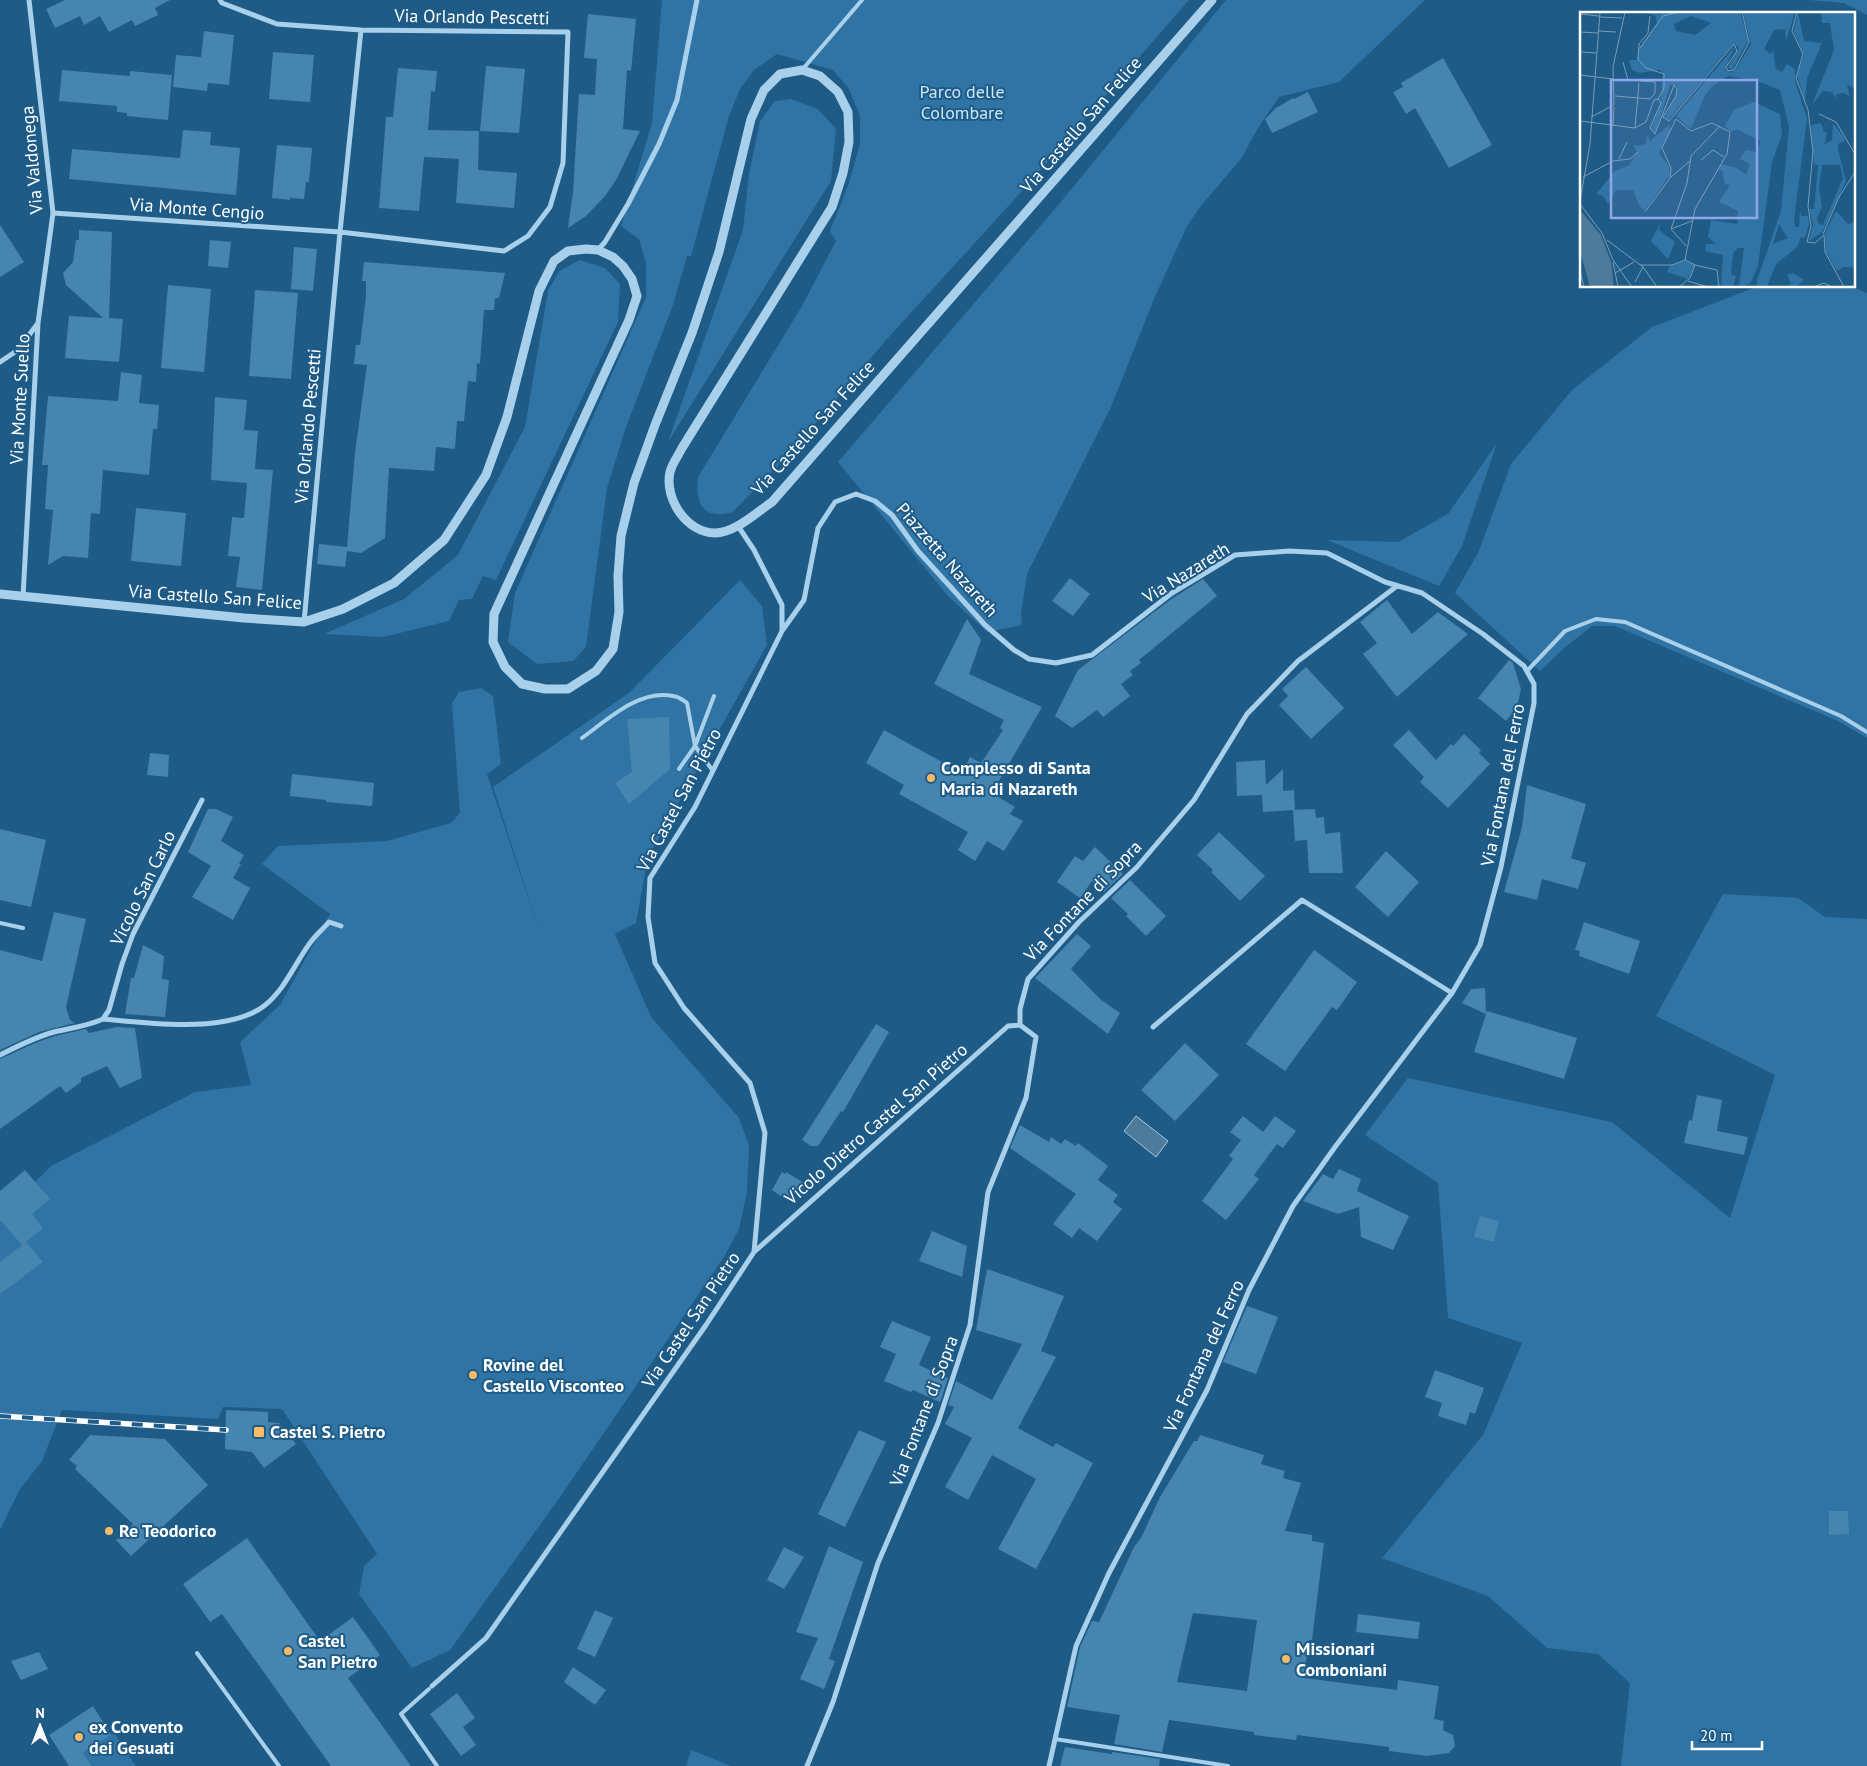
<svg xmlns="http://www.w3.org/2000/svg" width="1867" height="1766" viewBox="0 0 1867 1766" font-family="'PT Sans',sans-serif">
<rect width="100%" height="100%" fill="#1e5b87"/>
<path fill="#2f74a4" d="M662,0H1189L1024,189L887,339L794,449L733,512C704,520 695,505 698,477L802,306L836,241L830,231L849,183L860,144V116L849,89L833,70L777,54L754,70L740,89L729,116L691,256H687L673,305L626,427L607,488L586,647L573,661L537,664L508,642L515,593L646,297V263L639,239L621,226L652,123Z
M1226,0H1425L1339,82L1279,97L1258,128L1241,159L1200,207L1187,226L1154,299L1111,407L1027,574L1021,614L1022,625L987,632L948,596L838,462L1060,203Z
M1809,0H1867V15L1844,3Z
M791,99L818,109L836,129L831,181L668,442L743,230L749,174L760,121L775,101Z
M580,260L605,268L620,284L618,322L496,580L483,576L472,599L459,600L449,621L383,637L324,634L404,599L458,555L525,427L548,291L559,271Z
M1759,286H1849L1867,293V738L1838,721L1615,626H1592L1563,649L1540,671L1455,593L1478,553L1511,464L1572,390L1652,327Z
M1497,443L1462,546L1439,586L1327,540L1398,542L1448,514Z
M740,580L762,606L767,645L648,857L636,923L615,934L651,1017L739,1118L749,1145L747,1192L739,1229L724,1257L558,1500L450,1650L412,1668L359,1594L364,1566L377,1554L282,1409L223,1407L218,1419L62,1410L42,1461L20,1489L0,1530V1218L51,1166L195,1092L251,1085L240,1042L280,1005L330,914L262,864L278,846L387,841L451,823L460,813L452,703L459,692L481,688L493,696L501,764L487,774L540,933L493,787L629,693Z
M1723,894L1798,898L1825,917L1867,919V1766H1621L1630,1683L1598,1654L1547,1648L1488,1596L1382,1558L1483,1435L1522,1343L1448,1318L1438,1183L1365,1135L1408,1078L1612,1122L1730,1218L1775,1075L1656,1016Z
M114,1733L136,1766H92L83,1753Z
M691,1750L731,1766H686Z"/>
<path fill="#4f7b9a" stroke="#9bccec" d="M1136,1116L1168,1141L1156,1157L1124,1131Z"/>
<path fill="#4685b0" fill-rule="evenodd" d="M65,0H170L155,8L158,15L135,26L132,20L109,32L100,16L84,25L80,16L55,28L46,9Z
M588,14L636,19L631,71L627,70L623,129L640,131L616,180L605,196L586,216L568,228L573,192L579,94L595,95L597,59L584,58Z
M204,31L234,35L229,85L208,83L207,91L173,87L176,55L201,57Z
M273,52L314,55L310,102L269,99Z
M1443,58L1492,145L1449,168L1415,108L1406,114L1393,92L1403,87L1401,83Z
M486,66L525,69L519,133L480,131Z
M398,68L437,71L435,92L431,91L428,130L479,131L478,170L517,173L514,208L456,203L459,159L424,157L419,211L379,208L386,117H393Z
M62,70L130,76V71L172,75L168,120L127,116V113L117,112V106L59,101Z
M1308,92L1318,112L1272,133L1265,119L1276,108L1293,98L1294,99Z
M183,130L211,132L210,145L240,148L236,195L69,179L72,149L180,158Z
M277,145L312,148L309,182H306L304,199L290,198V200L272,198Z
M0,225L24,262L0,277Z
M79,230L112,232L109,318L123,319L119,362L65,358L69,316L103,318L66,285L63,273L73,262L76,240H79Z
M210,240L231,242L228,268L208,266Z
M294,247L317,249L313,291L291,289Z
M364,262L505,273L499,298H495L494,310H484L480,364L477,363L476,382L468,381L464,421H457L455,449L436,447L434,471L389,468L385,538L361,553L347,551L345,567L317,564L319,544L347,547L355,453L367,365L354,364L356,345H360L366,296V281H362Z
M168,285L211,289L204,372L161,368Z
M255,290L298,293L291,379L249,376Z
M121,372L142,375L139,403L159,405L157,429H153L149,475L103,470L100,514L91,513L88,558L63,556L48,565L53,510L45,509L48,465H42L48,396L118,401Z
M215,397L247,400L244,430L258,431L255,469L273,470L262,590L236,587L240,557L228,556L232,517L244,518L247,483L211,480Z
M136,508L186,513L181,566L131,561Z
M1070,578L1090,594L1073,616L1052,601Z
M1203,579L1217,596L1139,660L1141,663L1130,671L1133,675L1121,684L1130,696L1103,717L1097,710L1072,728L1055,716L1078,670L1170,600Z
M1387,600L1412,634L1438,612L1468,634L1397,697L1363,654L1377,643L1360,622Z
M967,619L981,640L969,674L1042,707L992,793L1015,807L1010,814L1023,821L1004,851L987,841L975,861L958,850L968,832L899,794L904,785L866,763L884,730L962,773L970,757L981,763L1003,730L1000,728L1004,720L934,684Z
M1509,660L1513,663L1521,689L1517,707L1506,721L1478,698Z
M1306,667L1344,708L1311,739L1279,705L1288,696L1282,689Z
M669,717L670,769L629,804L615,783L632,772L627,719Z
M1409,730L1436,760L1451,744L1453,746L1464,734L1481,750L1479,753L1490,764L1448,808L1420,782L1424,777L1393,745Z
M150,753L169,755L168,777L147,775Z
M1265,760L1266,785L1283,769V791L1294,790L1295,810L1263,812L1262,795L1237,796L1236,762Z
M292,774L374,783L372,806L326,802V800L290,796Z
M1527,785L1586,804L1571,858L1586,863L1578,889L1542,879L1537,900L1504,892L1522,827Z
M208,809H216L233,817L221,841L244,855L239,864H241L233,878L250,888L233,920L192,897L211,866L188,852Z
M1315,809L1316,818L1324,817L1325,834L1340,832L1343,873H1309L1307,840L1295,841L1293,810Z
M0,829L46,840L31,907L0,900Z
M1219,832L1265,876L1240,901L1211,872L1213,870L1197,855Z
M1095,847L1123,874L1104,892L1092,881L1080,898L1057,882L1075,856L1083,861Z
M1386,851L1419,882L1388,917L1355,887Z
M1130,880L1166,916L1146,936L1126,916L1128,914L1111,898Z
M54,912L86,919L66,1007L70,1020L75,1023L39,1032L0,1050V950L42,961Z
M1584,922L1640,941L1629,974L1579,956L1580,951L1575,950Z
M1077,934L1091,946L1071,969L1100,999L1120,1013L1108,1034L1035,978Z
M143,945L164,956L162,979L169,980L165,1017L125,1014L131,978H134Z
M1314,950L1357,982L1337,1010L1332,1007L1285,1071L1246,1044Z
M1485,988L1486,1014L1487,1011L1577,1038L1564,1079L1474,1052L1486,1014L1462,1003L1471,989Z
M876,1024L889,1032L843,1112L841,1111L818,1146H811L802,1140Z
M117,1027L135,1028L142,1078L120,1088L107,1066L81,1078V1082L66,1093L60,1086L0,1129V1059L35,1043L55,1036L86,1029L89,1033Z
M1185,1043L1219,1075L1175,1121L1141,1090Z
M1697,1095L1722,1100L1717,1131L1748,1137L1744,1155L1684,1143L1689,1120L1692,1121Z
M1243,1116L1263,1132L1275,1116L1296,1131L1283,1148L1277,1144L1254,1175L1259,1179L1226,1220L1202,1201L1233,1159L1229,1156L1241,1140L1230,1132Z
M1020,1125L1049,1142L1051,1137L1061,1144L1065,1139L1076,1146L1078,1143L1108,1166L1098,1180L1118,1195L1113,1202L1122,1209L1097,1241L1079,1228L1072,1238L1053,1224L1076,1194L1010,1148Z
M1339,1169L1361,1179L1357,1191L1409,1216L1393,1250L1361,1237L1359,1207L1338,1214L1303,1201L1323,1174L1333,1179Z
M25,1170L50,1199L32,1214L43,1228L26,1242L43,1262L0,1294V1262L22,1245L0,1220V1191Z
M782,1172L785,1174L786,1172L807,1185L788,1201L772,1190Z
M1480,1216L1499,1221L1494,1242L1474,1237Z
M932,1231L967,1246L962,1277L919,1261Z
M987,1269L1064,1296L1041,1351L1056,1357L1018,1428L1053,1447L1056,1443L1093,1463L1036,1569L998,1549L1036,1479L992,1455L968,1500L945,1487L972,1438L945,1424L954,1407L948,1405L956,1381L992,1400L1022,1344L976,1330Z
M1247,1306L1278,1317L1256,1374L1223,1362Z
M892,1321L931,1337L919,1365L948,1378L940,1402L913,1390L911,1392L884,1381L896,1354L880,1347Z
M1435,1370L1484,1388L1475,1414L1470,1412L1466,1425L1438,1416L1442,1403L1425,1397Z
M226,1410L268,1412V1422L279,1423L296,1444L264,1468L252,1452L225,1449Z
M859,1430L886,1442L845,1527L818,1514Z
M90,1435L165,1439L208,1485L131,1556L116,1540L133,1524L75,1469L77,1466L69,1460Z
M1200,1435L1264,1455L1261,1464L1285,1471L1283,1478L1301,1483L1285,1531L1312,1535V1541L1324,1543L1312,1640H1309L1304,1678L1397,1690L1398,1680L1439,1686L1434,1719L1444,1721L1443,1730L1453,1735L1455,1746L1449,1753L1427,1756L1389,1751V1747L1297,1735L1296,1740L1254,1735V1732L1169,1720L1162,1752L1114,1744L1120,1715L1067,1707L1080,1647L1092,1621L1099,1622L1134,1547L1141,1538L1160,1497L1194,1441H1197ZM1193,1613L1257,1620L1247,1691L1177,1682Z
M1829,1511H1848L1849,1534L1829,1535Z
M247,1538L320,1641L353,1617L380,1655L348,1678L411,1766H331L222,1614L210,1622L183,1584Z
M829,1546L863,1562L829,1659L835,1661L824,1689L800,1679L818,1638L796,1632Z
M784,1547L804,1557L784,1589L767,1580Z
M595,1610L613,1618L595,1657L577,1649Z
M1358,1614L1420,1622L1418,1639L1356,1632Z
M39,1652L48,1669L21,1680L11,1661Z
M573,1667L606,1690L595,1705L564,1682Z
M457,1693L475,1718L463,1727L476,1745L461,1756L430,1714Z
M93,1706L111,1735L83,1753L92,1766H69L49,1735Z
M1065,1747L1112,1754V1752L1160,1759L1159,1766H1060Z"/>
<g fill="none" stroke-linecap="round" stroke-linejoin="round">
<path stroke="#a8d0eb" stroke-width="4" d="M802,70L862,0
M1527,671L1565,631L1596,619L1625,622L1841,716L1867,732
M582,738C607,720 639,689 673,696C678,696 683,700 687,703L695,746L713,771
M679,769L695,746L714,696
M0,923L23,928
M197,1653L279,1766
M429,1689L401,1714L437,1766
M1055,1739L1228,1766"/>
<path stroke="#a8d0eb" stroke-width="5" d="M53,213L340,232L504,251L528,236L550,207L563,163L568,32L361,30L277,24L222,3L220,0
M598,250L605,242L628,204L659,144L677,100L697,0
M0,362L18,350L38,323L53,213L29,0
M23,597L38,323
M304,622L340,232L361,30
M782,631L804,600L818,528L835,502L856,494L875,501L892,515L918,551L985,625L1014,650L1029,659L1056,663L1092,655L1172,593L1235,555L1289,551L1327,553L1385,582L1422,593L1483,634L1524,666L1534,684V703L1501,867L1480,945L1452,993L1335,1147L1293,1206L1249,1290L1207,1390L1109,1573L1076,1646L1049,1766
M103,1019L109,1010L122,964L133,934L202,800
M1020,1025V1009L1028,979L1079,922L1137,867L1194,800L1247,714L1298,661L1397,586
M1153,1027L1302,900L1452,993
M0,1055C18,1046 35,1037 54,1032C71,1028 88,1026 103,1019C147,1023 227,1034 264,1006C286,989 296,960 313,939C318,933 324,928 329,922L341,926
M754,1252L1008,1026L1020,1025
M432,1686L486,1638L706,1325L754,1252L765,1133L750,1083L684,1008L655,963L648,917L650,878L695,807L782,631V605L754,550L738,526
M807,1766L833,1702L878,1563L938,1423L970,1325L988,1192L1026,1098L1036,1037L1020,1025"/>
<path stroke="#a8d0eb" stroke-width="9" d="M0,594L244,618L304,622L343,609L394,583L444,540L486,475L507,417L539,291L554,261L568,251L586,249L598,250L613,257L623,266L632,279L637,296L629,320L494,614L493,642L505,667L522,684L545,689H568L596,671L613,649L619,612L618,576L621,536L634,483L655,425L692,333L719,252L751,119L764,90L780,74L802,70L820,76L838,92L848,112L849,142L843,173L832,207L682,448C678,456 672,464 670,472C664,499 687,533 715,533C735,533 757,512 772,502L1212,0"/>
<defs>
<path id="rail" d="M0,1416L226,1430"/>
</defs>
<use href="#rail" stroke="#fff" stroke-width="5.5"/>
<use href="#rail" stroke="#1e5b87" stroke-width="4" stroke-dasharray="11" stroke-linecap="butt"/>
</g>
<g fill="#faba67" stroke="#1e5b87" stroke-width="2">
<circle cx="931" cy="778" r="5"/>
<circle cx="473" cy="1375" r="5"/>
<rect x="253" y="1426" width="12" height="12" rx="2.5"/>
<circle cx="109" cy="1531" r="5"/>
<circle cx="288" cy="1651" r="5"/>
<circle cx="1286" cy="1659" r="5"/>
<circle cx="79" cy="1737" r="5"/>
</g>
<g text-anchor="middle" stroke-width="4" stroke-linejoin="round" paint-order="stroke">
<g font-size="18" fill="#fff" stroke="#1e5b87">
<text transform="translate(472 17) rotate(1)" y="6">Via Orlando Pescetti</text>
<text transform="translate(1081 125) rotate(-49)" y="6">Via Castello San Felice</text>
<text transform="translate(32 160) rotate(-95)" y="6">Via Valdonega</text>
<text transform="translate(197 209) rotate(4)" y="6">Via Monte Cengio</text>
<text transform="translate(20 399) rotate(-87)" y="6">Via Monte Suello</text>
<text transform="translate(308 426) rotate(-85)" y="6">Via Orlando Pescetti</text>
<text transform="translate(813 428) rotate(-48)" y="6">Via Castello San Felice</text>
<text transform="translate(947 560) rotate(49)" y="6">Piazzetta Nazareth</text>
<text transform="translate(1186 573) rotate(-32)" y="6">Via Nazareth</text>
<text transform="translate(215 597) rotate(4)" y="6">Via Castello San Felice</text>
<text transform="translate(1503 785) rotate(-79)" y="6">Via Fontana del Ferro</text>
<text transform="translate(679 800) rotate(-62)" y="6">Via Castel San Pietro</text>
<text transform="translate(143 888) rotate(-64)" y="6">Vicolo San Carlo</text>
<text transform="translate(1083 901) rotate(-46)" y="6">Via Fontane di Sopra</text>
<text transform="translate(876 1124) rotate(-41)" y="6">Vicolo Dietro Castel San Pietro</text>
<text transform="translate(691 1320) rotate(-56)" y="6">Via Castel San Pietro</text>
<text transform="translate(1204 1356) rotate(-65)" y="6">Via Fontana del Ferro</text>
<text transform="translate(924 1411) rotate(-69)" y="6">Via Fontane di Sopra</text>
</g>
<g font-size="18" fill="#cce6f8" stroke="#1e5b87">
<text x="962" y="98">Parco delle<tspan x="962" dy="21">Colombare</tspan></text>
</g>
<g font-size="18" font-weight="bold" fill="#fff" stroke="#1e5b87" text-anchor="start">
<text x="941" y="774">Complesso di Santa<tspan x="941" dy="21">Maria di Nazareth</tspan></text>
<text x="483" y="1371">Rovine del<tspan x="483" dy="21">Castello Visconteo</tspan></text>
<text x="270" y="1438">Castel S. Pietro</text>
<text x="119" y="1537">Re Teodorico</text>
<text x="298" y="1647">Castel<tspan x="298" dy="21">San Pietro</tspan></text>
<text x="1296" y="1655">Missionari<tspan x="1296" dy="21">Comboniani</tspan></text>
<text x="89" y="1733">ex Convento<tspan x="89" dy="21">dei Gesuati</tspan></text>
</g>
</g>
<g transform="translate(1580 12)">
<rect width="275" height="275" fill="#1e5b87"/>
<path d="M63,0H160L168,28L152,58L148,55L159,36L154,31L88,108L85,105L98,79L96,73H90L76,120L71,118L81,91L83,61L80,58L59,61L52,58L49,48H57L59,36L77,11L75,3ZM111,4L131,11L115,23L96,19L94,12ZM163,0H215L206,29L205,17L194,18L184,37L191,42L193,39L196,57L202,60L207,52L215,57V69L227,107L214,208L215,215H219L220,198L221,204H228L229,212L225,226L221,225L217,235L196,252L187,275H177V268L201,199L209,115L200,78L175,68L148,64L131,75L124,85L111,117L96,104L155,34L145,57L151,61L155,58L171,32ZM199,212L208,226L193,232ZM218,0L224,29L242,31L227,66L225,89L217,63L224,43L214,20ZM241,0H275V76L267,73L270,85L264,81L256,82L257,88L252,80L243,79L232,93L254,38L250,11H242ZM174,90L200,102L202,123L192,150L178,254L170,272L159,275L164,236H158L153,241L151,262L156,264L153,274L141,275L143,243L125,239L126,232H136L128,225L131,208L157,212L158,199L139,190L150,173L144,171L143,160L138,157L141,152L157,156L166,163L170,152L160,147L166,138L177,140L180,129L157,117L151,120L145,114L154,98ZM241,111L244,120H247L245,132L252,128L253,111L263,124L265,129L258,132V137L266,169L242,220L229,229L233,212L229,197H234L238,153L234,152L231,113ZM242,153H260L263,166L243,213L238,211L237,206L242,195L239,176ZM89,113L91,118L79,141L89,155V164L66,197L63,198L59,193L53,178H36L28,192L23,184L16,182L35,159L50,153L57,139L53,134L66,132L67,122L70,129ZM256,199L268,212L275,210V256L264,255L257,259L246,240L245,221ZM81,210L79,218L95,230L88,247L71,229ZM104,249L115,253L108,267L87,260L90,254ZM213,261L224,268L216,275H209L211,271L207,263Z" fill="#2f74a4" fill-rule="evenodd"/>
<path d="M0,198L21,223L31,250L34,275H10L0,239Z" fill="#4f7b9a"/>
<path fill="none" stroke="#789db7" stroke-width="1" d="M217,0L212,19L223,42L216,66L228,98L233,139L228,194L231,214L227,230L235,231L244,223L245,240L264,275M0,2L19,4M70,4L68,21L59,32L58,47L66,56L84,62V76L78,87M19,5L42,6M18,19L36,20M0,20L18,21M60,36L83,4L99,0M0,40L16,41M0,63L33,67M35,84L70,87L75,81V70L48,68L43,50M239,102L256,110L275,142M11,105L34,93L33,55L45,0M0,109L55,116L66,110L74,88L78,87L81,91L70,116L75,122L94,73L97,77L96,84L83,105L89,109M89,109L154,32L157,39L146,55L148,59L154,58L169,30L162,0M33,114L34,95M55,116L59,71M39,147L47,130M121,148L133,138L144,145M3,165L33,149L50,147L58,140M91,165L111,148M0,189L10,132L20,0M0,192L22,221L33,248L52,275M65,200L90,166L91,156L82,136L96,107L111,119L132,111L150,120L147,142L115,197L105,248M91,217L107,171L111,144L140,114M91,217L106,234M91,217L112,209M243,222L259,185L275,160M27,228L63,255L77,275M33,250L38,275M60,253H92L105,248M115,253L137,258L139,275M0,258L4,275M35,261L54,250M108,269L128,275M55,270L63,255M99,275L110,266L115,253L105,248M233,275L244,271L252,275"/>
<path fill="#8ea6ec" fill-opacity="0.15" stroke="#8ea6ec" stroke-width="2.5" d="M31,68H177V206H31Z"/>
<rect width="275" height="275" fill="none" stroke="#fff" stroke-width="2.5"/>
</g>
<g transform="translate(40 1726)" stroke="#1e5b87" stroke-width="4" paint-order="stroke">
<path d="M0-4L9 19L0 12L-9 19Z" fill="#ffffff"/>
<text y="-8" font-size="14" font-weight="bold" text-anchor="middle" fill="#ffffff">N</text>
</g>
<path d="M1692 1741v8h70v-8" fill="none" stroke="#ffffff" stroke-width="2.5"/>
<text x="1700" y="1741" font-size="15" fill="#ffffff" stroke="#1e5b87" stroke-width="4" paint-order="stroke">20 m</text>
</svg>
